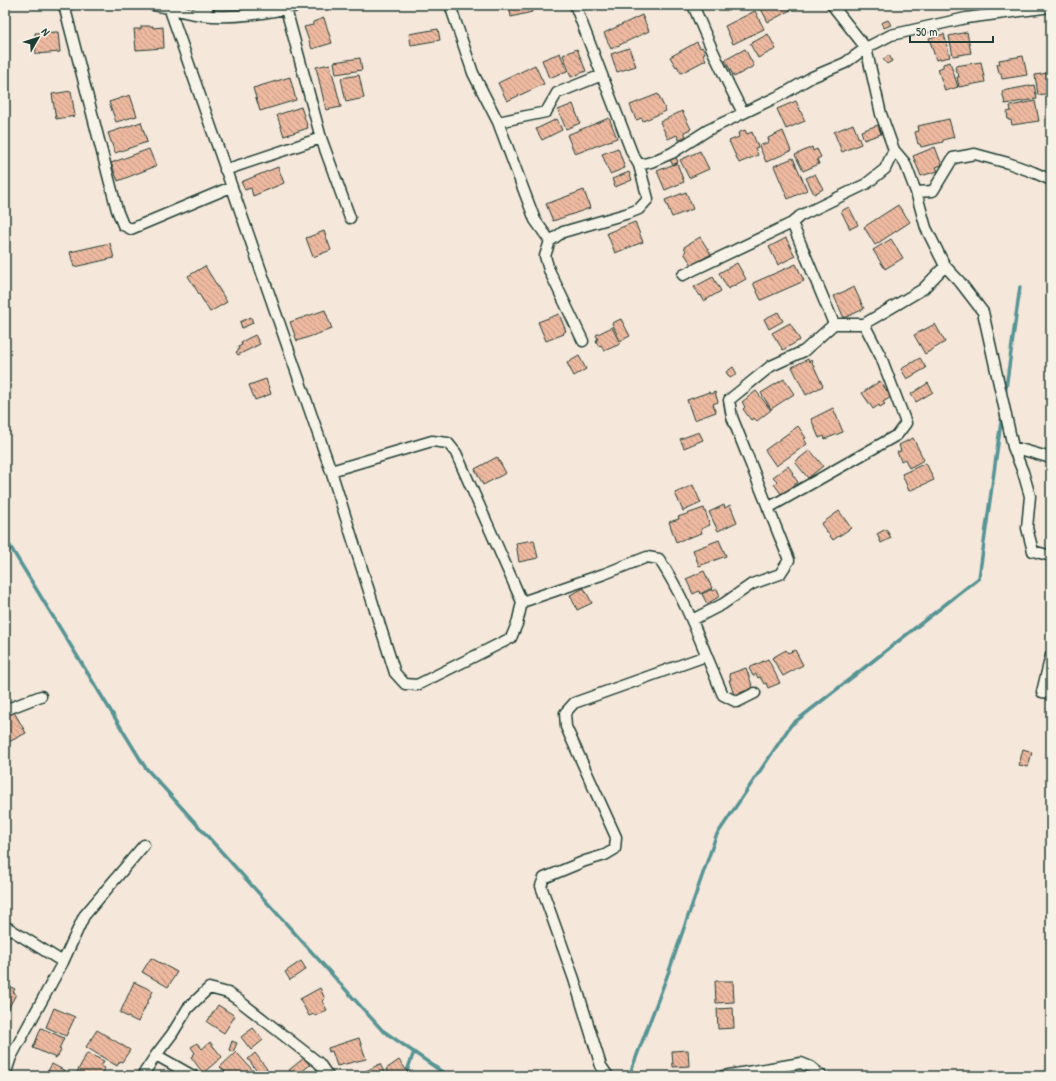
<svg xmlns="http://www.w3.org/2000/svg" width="1056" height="1081" viewBox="0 0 1056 1081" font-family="'Patrick Hand',sans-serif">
<defs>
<pattern id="building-back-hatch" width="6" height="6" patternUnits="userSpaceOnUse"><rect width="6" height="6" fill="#eeb9a0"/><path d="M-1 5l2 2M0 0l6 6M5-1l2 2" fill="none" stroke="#c09883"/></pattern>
</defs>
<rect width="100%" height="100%" fill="#f5e7da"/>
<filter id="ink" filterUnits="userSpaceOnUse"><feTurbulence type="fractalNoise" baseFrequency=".025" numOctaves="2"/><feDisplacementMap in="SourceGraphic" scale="8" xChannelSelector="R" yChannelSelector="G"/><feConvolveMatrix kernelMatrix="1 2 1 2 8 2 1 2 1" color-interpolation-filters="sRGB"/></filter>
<g filter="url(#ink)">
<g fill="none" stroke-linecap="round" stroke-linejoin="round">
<path stroke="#579495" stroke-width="3.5" d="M1005,395L1020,287
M5,538L145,767L382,1030L448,1076
M405,1076L414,1052
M629,1076L669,971L716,836L791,725L979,578L1002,415"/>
</g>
<path fill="url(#building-back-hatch)" stroke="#1f3d34" d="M509,5H530L532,12L511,17Z
M764,5H798V6L768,22L760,7Z
M755,11L764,29L733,44L725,26Z
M642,15L649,31L611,49L604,33Z
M324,18L332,43L312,49L304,27L313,25V22Z
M888,20L891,25L884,28L881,23Z
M141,26H153V28L163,27L164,48L136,50L134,29H141Z
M438,29L440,40L411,45L409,34Z
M58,32L60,52L36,54L35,33Z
M967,32L971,53L953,56L949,36Z
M768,34L776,49L758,58L750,44Z
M944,34L950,57L936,60L929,38Z
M697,42L700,48L702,47L705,53L703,54L706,60L681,73L677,66L676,67L670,57Z
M629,48L636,66L617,72L611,54Z
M577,49L586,71L571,77L563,55Z
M745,49L754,66L734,77L725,60Z
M560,53L567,71L549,78L542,60Z
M889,55L892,61L887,64L883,59Z
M1023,56L1027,75L1002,79L1001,73H999L997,64H1000L999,60Z
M360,58L362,70L336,74L334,62Z
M950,62L958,87L945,91L938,69L943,67V64Z
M981,62L985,82L959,87L957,77H959L958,72H956L955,66Z
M330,64L341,107L326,110L316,67Z
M535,65L544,84L507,101L498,83Z
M1048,73L1051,93L1038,95L1035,75Z
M359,75L364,98L346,102L341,78Z
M290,77L296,100L260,111L253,88Z
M1034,85L1037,99L1005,104L1002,91Z
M71,91L75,116L56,119L52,94Z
M658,94L666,111L643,121L642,118L636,120L630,105Z
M130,95L137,116L116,122L109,102Z
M796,101L805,121L786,129L777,109Z
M1035,101L1039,121L1012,125L1011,120H1008L1007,112L1011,111L1010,106Z
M573,104L580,123L566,129L558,110Z
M301,107L308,128L284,136L277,115Z
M682,111L691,129L684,132L686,136L679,140L677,135L668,139L660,122Z
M609,118L617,138L575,154L567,135Z
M557,119L562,130L542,140L536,129Z
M949,119L954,137L943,140V142L921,147L920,144H918L915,132L919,131L918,126Z
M141,122L147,142L115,153L108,133Z
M853,124L861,144L842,152L834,132Z
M878,125L881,134L864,140L861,131Z
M745,130L747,134L752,132L758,147L755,148L758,155L739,163L729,141L739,137L738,133Z
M783,131L791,151L766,162L759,146L769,142L768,138Z
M812,147L813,151L817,149L821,157L817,159L819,164L803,171L795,155Z
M935,147L942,165L936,167L938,171L921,176L913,156Z
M618,148L625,168L610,174L602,154Z
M149,149L156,166L118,181L111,163Z
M700,151L709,169L689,178L680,160Z
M676,157L678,162L673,165L670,160Z
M793,158L807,190L788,199L774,166Z
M677,163L684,182L665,190L657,171Z
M278,167L284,183L253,196L251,188L245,190L241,182Z
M629,172L632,180L615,187L612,179Z
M815,174L823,189L814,194L806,178Z
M584,190L590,208L553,221L546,204Z
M686,192L693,209L672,217L665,200Z
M898,205L910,222L875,245L864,227Z
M849,207L858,225L850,229L841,211Z
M635,222L643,242L615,253L607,233Z
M324,231L331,250L313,257L306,238Z
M700,237L711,254L692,265L684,253L686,251L684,247Z
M786,238L795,256L778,265L769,247Z
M891,239L903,258L885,269L873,250Z
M110,243L114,258L74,267L70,252Z
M737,263L746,279L728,289L719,273Z
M796,264L804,281L761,300L753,283Z
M205,266L227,302L210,312L188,276Z
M713,277L721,291L704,301L701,295L700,296L694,287Z
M854,287L864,309L844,318L834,296Z
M325,310L332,329L297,341L290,322Z
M778,312L783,321L769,329L764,319Z
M559,314L566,331L563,333L564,334L546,341L538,322Z
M251,317L253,323L242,328L240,322Z
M621,319L630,336L620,341L612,323Z
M790,323L800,340L783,350L772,333Z
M935,324L945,342L925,354L914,335Z
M612,327L620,344L604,351L601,345L598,346L596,340L598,339L596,335Z
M255,335L260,344L238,355L236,352L239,350L238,347L242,345L241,342Z
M579,356L586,369L574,376L567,363Z
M920,358L926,368L907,379L901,369Z
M808,359L809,362L811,360L823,386L806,395L792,367Z
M733,367L737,374L730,378L726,372Z
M266,379L271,394L255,400L249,385Z
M784,379L794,394L771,409L761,393Z
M880,381L891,397L883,402L885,404L880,407L879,405L873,409L862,393Z
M928,383L933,392L916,402L911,394Z
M756,391L771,410L757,421L754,418L751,420L743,409L745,407L742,402Z
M709,392L710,394L715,392L718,402L713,404L716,412L694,420L687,400Z
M833,408L843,432L825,439L824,436L819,438L811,419Z
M798,426L806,438L804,439L807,444L776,466L765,450Z
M699,432L703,440L684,448L680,439Z
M913,438L924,460L909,468L905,459L901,461L897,452L901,451L899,445Z
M810,450L823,466L808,478L795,462Z
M497,457L506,473L483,485L475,469Z
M926,463L934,480L909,491L902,474Z
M788,466L793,473L792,474L798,482L782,495L774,484L777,481L773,477Z
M693,485L701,503L683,511L675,493Z
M724,505L725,508L730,505L737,522L718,531L709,512Z
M704,508L710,525L701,529L702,533L676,542L669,522L679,519L678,517Z
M839,511L851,528L833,540L821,524Z
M886,529L891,538L881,543L877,534Z
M534,540L538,558L519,562L516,543Z
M719,540L726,556L699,566L693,550Z
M704,571L712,588L700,594L699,591L693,594L686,579Z
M584,588L592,603L577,610L570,595Z
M712,589L713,591L717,589L720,596L707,604L702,594Z
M786,650L788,653L795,650L803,665L783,676L772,658Z
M768,659L780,683L768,688L766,683L764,684L760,677L758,678L756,674L753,676L749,668Z
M746,668L753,688L734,695L729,680H731L729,674Z
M14,712L26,733L7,743L5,739V717Z
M1023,749L1032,752L1028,767L1019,765Z
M151,958L177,972L168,987L142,972Z
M301,961L306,969L290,980L285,972Z
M715,981H733L734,1002L716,1003Z
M134,982L153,991L138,1022L120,1013Z
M5,984L15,989L13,992L16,994L6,1013H5Z
M320,988L325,999L322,1001L327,1010L315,1016L314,1014L309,1016L300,999Z
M218,1005L235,1016L224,1033L207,1022Z
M54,1008L75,1017L66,1036L46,1027Z
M733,1008L734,1028L718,1029L717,1009Z
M41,1028L64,1038L59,1049L61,1050L58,1056H57L56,1058L33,1048Z
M253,1028L263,1040L251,1050L241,1037Z
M97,1030L130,1050L122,1062L120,1061L117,1066L86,1047Z
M359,1038L366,1059L337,1066L332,1051L329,1052L328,1048Z
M232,1041L237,1043L233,1052L229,1050Z
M210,1042L222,1057L203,1073L191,1057L195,1053L191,1047L197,1043L202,1049Z
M688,1050L689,1066L673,1067L672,1051Z
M236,1052L258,1076H229L220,1067Z
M87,1053L104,1061L101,1066L105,1068L100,1076H75Z
M255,1053L267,1069L259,1074L248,1059Z
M304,1058L310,1065L296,1076H293L289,1070Z
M399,1060L410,1075L408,1076H391L386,1069Z
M52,1064L69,1073L67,1076H45Z
M380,1064L386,1076H364L362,1073Z"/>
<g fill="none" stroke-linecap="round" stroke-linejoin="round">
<defs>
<path id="street" d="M64,5L117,210L123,225L131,229L231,187
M153,5C169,7 185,13 202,15C232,19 271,13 301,5
M450,5L473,73L498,122L535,220L550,241
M575,5L632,153L639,165L648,199L639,209L629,213L563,232L550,241L545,256L549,270L583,341
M693,5C708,42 725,78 743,113
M832,5L866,48L891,35L966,18L1051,7
M169,7L331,471L395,673L405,684L417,685L511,638L517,624L522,602L604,574L647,557L659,559C687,601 703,649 723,695L737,702L755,693
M286,9L321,138L350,218
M196,13L206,8L210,5
M498,122L546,112L557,93L602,75
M639,165L651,162L672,153L708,130L783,94L812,77L845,63L866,48L881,114L894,150L905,163L916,192L926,228L945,266L960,282L983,312L1013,447L1023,472L1030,496L1027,528L1033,551L1051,556
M225,170L321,138
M916,192L933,191L953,158L975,154L1008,163L1033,172L1051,180
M683,275L792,223
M834,324L792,223L800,216L866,184L885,169L894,150
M1013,447L1051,458
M331,471L432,441L448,443L456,453L522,602
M768,508L897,435L906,423L881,357L864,324
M692,620L723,604L752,584L780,574L789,560L732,417L729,400L771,366L804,351L834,324H864L923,289L945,266
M1051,655L1042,692L1051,693
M5,710L41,696
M5,926L63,962
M156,1055L193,1076
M5,1075L11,1057L63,962L84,916L144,845
M142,1076L156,1055L172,1034L188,1008L209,988L228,993L237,999L319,1063L328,1076
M608,1076L601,1066L574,979L541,886L544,878L585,861L605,855L615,849L616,837L566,727L565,713L574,703L706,656
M723,1076L801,1063L811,1067L822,1076"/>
</defs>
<use href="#street" stroke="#1f3d34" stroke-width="13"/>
<use href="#street" stroke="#f7f3e8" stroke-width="10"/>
</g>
</g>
<rect width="1056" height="1081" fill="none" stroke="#f7f3e8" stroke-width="20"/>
<rect x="10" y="10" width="1036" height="1061" fill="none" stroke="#1f3d34" stroke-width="1.5" filter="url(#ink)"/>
<g transform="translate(38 38) rotate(51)" stroke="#f7f3e8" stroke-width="3" paint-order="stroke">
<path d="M0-3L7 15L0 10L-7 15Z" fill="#1f3d34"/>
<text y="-6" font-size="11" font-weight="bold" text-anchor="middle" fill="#1f3d34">N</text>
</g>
<path d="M910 36v6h83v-6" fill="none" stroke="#1f3d34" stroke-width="2"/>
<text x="916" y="36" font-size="12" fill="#1f3d34" stroke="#f7f3e8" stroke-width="3" paint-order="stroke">50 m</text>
</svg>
